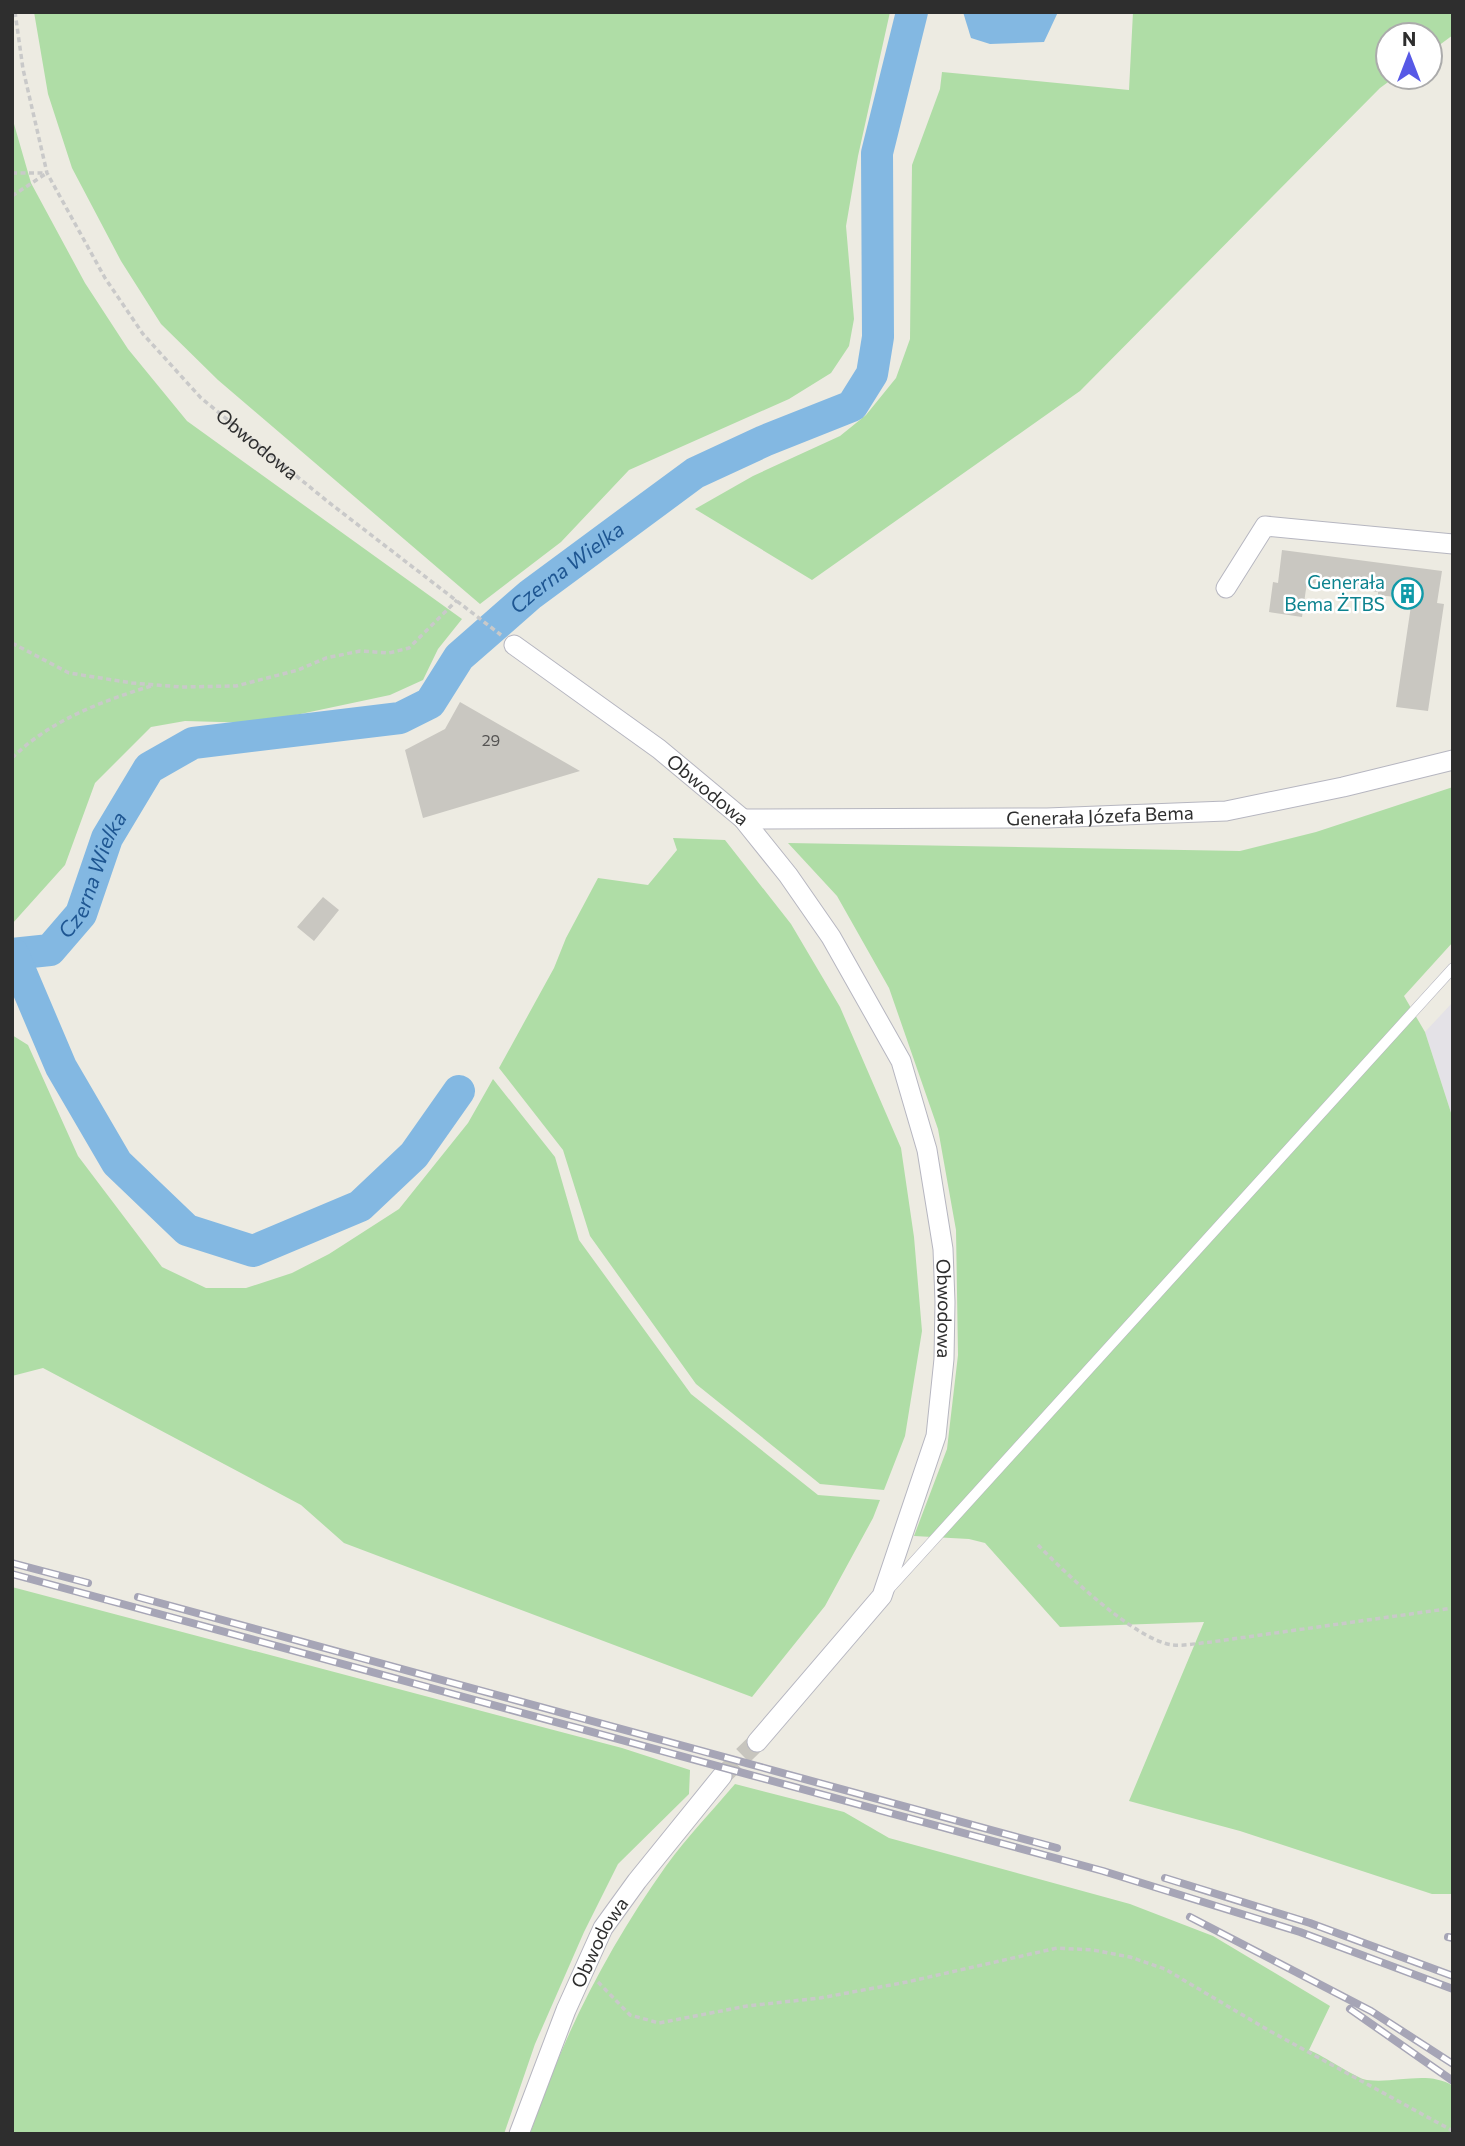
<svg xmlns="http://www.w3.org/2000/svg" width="1465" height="2146" viewBox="0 0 1465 2146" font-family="Commissioner,sans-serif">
<rect width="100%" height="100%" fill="#edebe2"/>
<path fill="#e4e2e7" d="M1453,1002V1119L1425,1032Z"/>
<path fill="#afdda6" d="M34,12H890L858,156L846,226L854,319L849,346L831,373L789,399L629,470L561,542L480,604L218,380L161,324L121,261L72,168L48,94Z
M1133,12H1453V35L1430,52V35H1388V77H1395L1380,88L1080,391L812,580L695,509L753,476L840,436L866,415L896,378L910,339L912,165L940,89L942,72L1129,90Z
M12,117L31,183L85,283L128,349L187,421L462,619L438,649L423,680L390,695L258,723L185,721L151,727L95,783L65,865L12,924Z
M1453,787V942L1404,996L1425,1032L1453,1119V1894H1432L1240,1831L1129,1801L1204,1622L1060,1627L985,1543L969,1539L914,1536L947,1449L958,1355L956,1230L938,1129L889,988L837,896L788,843L1240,851L1316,832Z
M673,838L725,840L791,924L840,1007L901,1148L914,1237L922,1331L905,1436L884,1490L820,1484L696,1384L590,1236L563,1150L499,1068L554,968L566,938L598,878L648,885L677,850Z
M12,1035L28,1045L78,1156L162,1267L206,1288H246L292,1273L329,1254L399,1209L468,1123L493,1079L555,1157L579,1240L691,1394L818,1495L880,1500L873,1518L825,1606L752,1697L344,1543L301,1505L43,1368L12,1376Z
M12,1587L622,1748L690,1770L689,1794L618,1864L584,1932L535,2044L504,2134H12Z
M735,1784L844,1812L889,1838L1130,1904L1213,1936L1330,2006L1309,2050C1323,2055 1357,2079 1367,2080C1395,2084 1428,2070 1453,2086V2134H530C562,2037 607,1949 666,1866C687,1837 712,1811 735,1784Z"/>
<path fill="#83b8e2" d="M963,12H1058L1044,42L990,44L971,38Z"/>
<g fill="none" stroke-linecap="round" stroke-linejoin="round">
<g stroke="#83b8e2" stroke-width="32">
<path id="s1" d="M12,954L50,950L81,914L107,838L149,768L193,743L400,718L430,703L459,657L531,594L695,473L764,441L852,406L872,374L878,337L877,153L912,12"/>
<path d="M13,954L61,1067L117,1163L187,1230L253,1251L360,1206L414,1155L459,1091"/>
</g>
</g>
<path fill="#c9c7c1" d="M1282,550L1442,571L1437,603L1444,604L1428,711L1396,707L1412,599L1378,595V592L1307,582L1302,617L1269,612L1273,582L1278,583Z
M460,702L580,771L423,818L405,750L445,729Z
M323,897L339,910L314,941L297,927Z"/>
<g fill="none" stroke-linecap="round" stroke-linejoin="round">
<path stroke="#c7c5be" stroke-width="19" stroke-dasharray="19 10" stroke-linecap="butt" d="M722,1776L757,1742"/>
<defs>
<path id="lane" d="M890,1588L1453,968"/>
<g id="street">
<path d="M1226,588L1265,526L1453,544"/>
<path id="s3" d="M514,645L659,749L743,819L788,875L831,937L901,1061L927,1150L943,1249L945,1302L944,1359L936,1436L882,1596L757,1742"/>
<path id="s4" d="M743,819L1047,818L1226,811L1343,787L1453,760"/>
<path id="s5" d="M519,2134L566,2010L603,1928L637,1881L722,1776"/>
</g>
</defs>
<use href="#lane" stroke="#b6b6c0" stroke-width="11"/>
<use href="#street" stroke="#b6b6c0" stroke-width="21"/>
<g stroke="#c9c9c9" stroke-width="3.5" stroke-dasharray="5 3.5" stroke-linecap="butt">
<path id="s2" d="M15,12L23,69L47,173L105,278L143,334L201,398L327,501L501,635"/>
<path d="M12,173H45"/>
<path d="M12,196L47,173"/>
<path d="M12,643L69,673L132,683L181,687L236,686L298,670L326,658L360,651L389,653L409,648L457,600"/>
<path d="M12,758C49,721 102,701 151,686"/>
<path d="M1038,1545C1064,1572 1136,1641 1173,1645C1185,1646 1199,1643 1211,1642L1453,1608"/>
<path d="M598,1982L630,2015L659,2023L747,2006L820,1998L907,1982L1057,1948L1093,1950L1130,1957L1165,1969L1268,2030L1453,2131"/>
</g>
<use href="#lane" stroke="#fff" stroke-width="10"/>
<use href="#street" stroke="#fff" stroke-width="19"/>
<defs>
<path id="rail" d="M12,1563L88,1583
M12,1574L1103,1871L1300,1932L1453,1989
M138,1597L1057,1848
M1165,1878L1310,1923L1453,1976
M1190,1917L1371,2011L1453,2064
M1448,1937L1453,1938
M1350,2009L1453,2081"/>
</defs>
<use href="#rail" stroke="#a6a5b6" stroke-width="8"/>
<use href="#rail" stroke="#fff" stroke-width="5" stroke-dasharray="16" stroke-linecap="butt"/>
</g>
<defs>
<symbol id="building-ring" viewBox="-11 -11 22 22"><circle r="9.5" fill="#fff" stroke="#0f9aa8" stroke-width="1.5"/><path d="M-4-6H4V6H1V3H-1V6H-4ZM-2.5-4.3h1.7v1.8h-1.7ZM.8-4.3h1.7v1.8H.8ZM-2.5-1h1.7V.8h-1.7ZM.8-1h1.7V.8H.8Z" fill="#0f9aa8"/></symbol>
</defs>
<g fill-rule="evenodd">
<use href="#building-ring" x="1390" y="576" width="35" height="35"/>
</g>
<g text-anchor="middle" stroke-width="5" stroke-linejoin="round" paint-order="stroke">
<g font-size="16" fill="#555453">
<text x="491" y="746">29</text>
</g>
<g font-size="19" fill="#2e2e2e" stroke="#fff">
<text dy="7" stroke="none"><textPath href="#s2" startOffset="511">Obwodowa</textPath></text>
<text dy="7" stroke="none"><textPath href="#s3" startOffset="242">Obwodowa</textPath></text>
<text dy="7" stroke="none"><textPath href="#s4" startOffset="357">Generała Józefa Bema</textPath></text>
<text dy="7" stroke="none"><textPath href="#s3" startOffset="830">Obwodowa</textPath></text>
<text dy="7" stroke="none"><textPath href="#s5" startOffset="208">Obwodowa</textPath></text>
</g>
<g font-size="19" fill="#0d838f" stroke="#fff" text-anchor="end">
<text x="1385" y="589">Generała<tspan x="1385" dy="22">Bema ŻTBS</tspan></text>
</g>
<g font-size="21" font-style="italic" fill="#1e5692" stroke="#fff">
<text dy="7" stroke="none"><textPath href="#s1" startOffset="735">Czerna Wielka</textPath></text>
<text dy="7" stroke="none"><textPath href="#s1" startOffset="126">Czerna Wielka</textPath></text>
</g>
</g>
<rect width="1465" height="2146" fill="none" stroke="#2e2e2e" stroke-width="28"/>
<g transform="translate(1409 56)"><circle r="33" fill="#ffffff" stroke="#ababab" stroke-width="2"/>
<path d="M0-5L12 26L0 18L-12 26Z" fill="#5759e6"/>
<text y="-10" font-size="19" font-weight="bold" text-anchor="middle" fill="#2e2e2e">N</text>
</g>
</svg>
